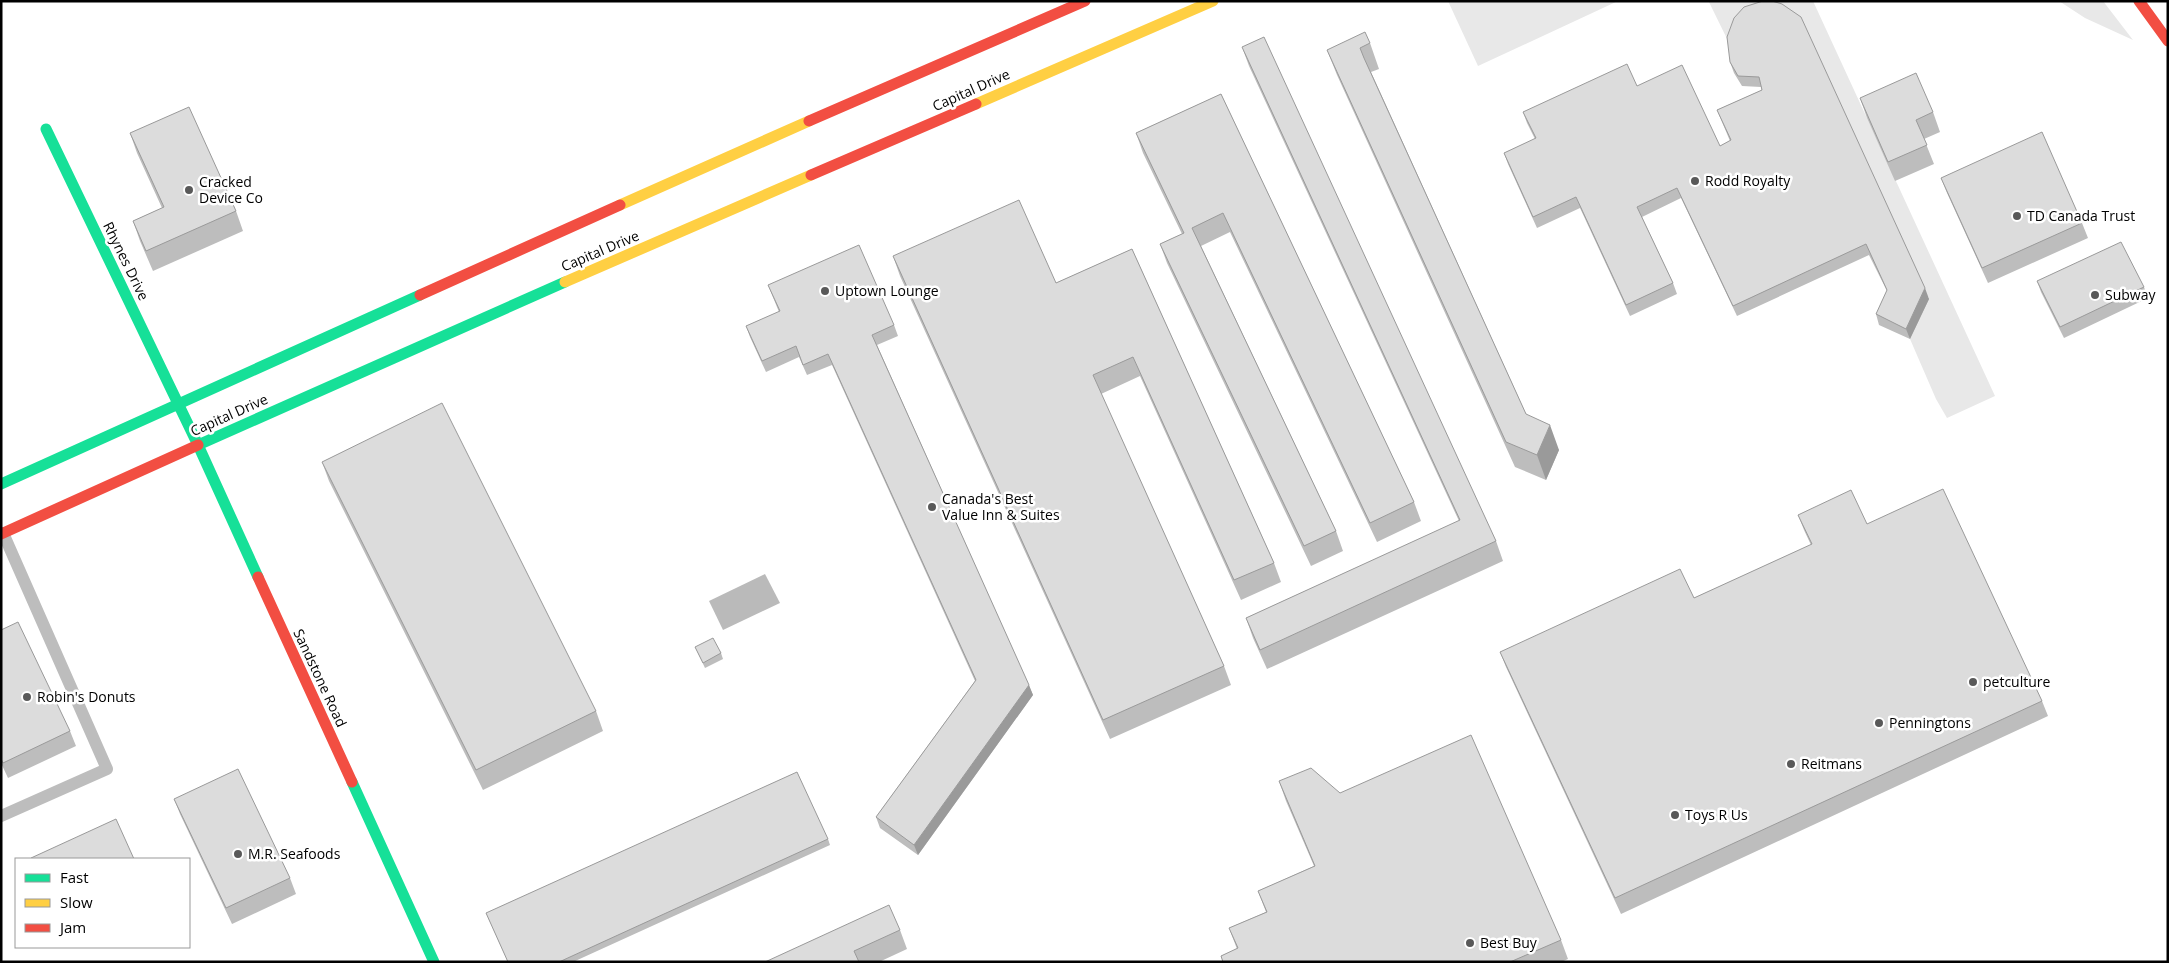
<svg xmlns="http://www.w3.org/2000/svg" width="2169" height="963" viewBox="0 0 2169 963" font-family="'Open Sans',sans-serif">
<rect width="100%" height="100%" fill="#fff"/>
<path fill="#e8e8e8" d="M1448,1H1618L1478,66Z
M1813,1L1995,396L1947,418L1936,399L1910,339L1929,298L1731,47L1709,2Z
M2059,1H2103L2133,40L2085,18Z"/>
<path fill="#bababa" d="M765,574L780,603L723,630L709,601Z"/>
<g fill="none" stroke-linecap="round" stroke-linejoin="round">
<path stroke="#bdbdbd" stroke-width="12" d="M1,816L107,769L3,533"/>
<path stroke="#16e098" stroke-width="11" d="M46,129L198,445L258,577
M198,445L565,282
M1,484L420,295
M352,782L434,962"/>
<path stroke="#ffcf43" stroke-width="11" d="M976,104L1213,1
M620,205L809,121
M565,282L811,175"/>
<path stroke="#f24e42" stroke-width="11" d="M2139,1L2168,41
M809,121L1085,1
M811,175L976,104
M420,295L620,205
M1,534L198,445
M258,577L352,782"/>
</g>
<path fill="#bdbdbd" d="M1734,18L1929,299L1910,339L1879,325L1876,314L1887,291L1869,255L1737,316L1681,198L1642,217L1673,283L1677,294L1630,316L1580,208L1537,228L1508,164L1504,153L1535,139L1527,123L1523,112L1637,86L1720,146L1730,141L1717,110L1762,90L1761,87L1742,86L1734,73L1730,62Z
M1370,43L1379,69L1371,72L1526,414L1559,450L1546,480L1515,467L1337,75L1327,50Z
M1242,47L1496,541L1503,561L1267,669L1253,638L1246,618L1459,521L1249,66Z
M1221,94L1414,502L1421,521L1377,542L1230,232L1201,246L1336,531L1343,551L1311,566L1167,263L1160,244L1182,234L1143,153L1136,133Z
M1860,98L1933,112L1940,132L1924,139L1934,164L1895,181L1867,118Z
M130,133L236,211L243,231L153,271L140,241L133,221L162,208L137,153Z
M1941,178L2082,223L2088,238L1988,283L1947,193Z
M1132,249L1274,563L1281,582L1241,600L1140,376L1101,394L1224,666L1231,685L1110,739L900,276L893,256L1056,283Z
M2037,281L2144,287L2148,298L2064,338L2041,292Z
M768,285L894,325L898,336L877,345L1033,695L918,855L880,828L876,817L975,681L832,365L807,375L799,357L766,372L750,337L746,326L779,312Z
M322,462L596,711L603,731L483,790L329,481Z
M1798,515L1867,524L2042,701L2048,716L1621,914L1506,667L1500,652L1694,598L1811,545L1804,530Z
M1,630L70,731L76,746L8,778L1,763Z
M695,647L721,653L723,659L705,668Z
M1279,781L1340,793L1561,940L1568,959L1561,962H1223L1221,956L1237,949L1229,928L1266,912L1258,891L1314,866L1286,801Z
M174,799L290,878L296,894L232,924L180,814Z
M828,839L830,845L573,962H508L486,913Z
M900,930L907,949L879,962H765Z"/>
<path fill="#9a9a9a" d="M1925,288L1929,299L1910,339L1906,329Z
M1550,425L1559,450L1546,480L1537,455Z
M1029,685L1033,695L918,855L914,845Z"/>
<path fill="#dcdcdc" stroke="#9a9a9a" d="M1763,1H1772L1782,4L1801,17L1925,288L1906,329L1876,314L1887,290L1866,244L1733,306L1677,188L1637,207L1673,283L1626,305L1576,197L1533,217L1504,153L1536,138L1523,112L1627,64L1637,86L1682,65L1720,146L1731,140L1717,110L1762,90L1759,77L1738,76L1730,62L1727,37L1734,18L1744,7Z
M1365,32L1370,43L1360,48L1364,58L1526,414L1550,425L1537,455L1506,442L1327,50Z
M1264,37L1496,541L1260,650L1246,618L1460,520L1242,47Z
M1916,73L1933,112L1916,120L1927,145L1888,162L1860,98Z
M1221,94L1414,502L1370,523L1223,213L1192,228L1336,531L1304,546L1160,244L1184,233L1136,133Z
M189,107L236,211L146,251L133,221L164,207L130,133Z
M2042,132L2082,223L1982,268L1941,178Z
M1019,200L1056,283L1132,249L1274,563L1234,580L1133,357L1093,375L1224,666L1103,720L893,256Z
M2121,242L2144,287L2060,327L2037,281Z
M859,245L894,325L872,335L1029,685L914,845L876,817L976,680L828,354L803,365L796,346L762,361L746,326L780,311L768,285Z
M442,403L596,711L476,770L322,462Z
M1943,489L2042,701L1615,898L1500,652L1680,569L1694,598L1812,544L1798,515L1851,490L1867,524Z
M18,622L70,731L3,763L1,759V630Z
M713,638L721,653L703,663L695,647Z
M1471,735L1561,940L1510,962H1223L1221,956L1238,948L1229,928L1267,912L1258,891L1315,866L1279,781L1311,768L1340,793Z
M238,769L290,878L226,908L174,799Z
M797,772L828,839L559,962H508L486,913Z
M116,819L134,859H31V858Z
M889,905L900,930L854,951L859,962H765Z"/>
<g fill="#595959" stroke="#fff" stroke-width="2">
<circle cx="1695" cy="181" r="5"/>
<circle cx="189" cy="190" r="5"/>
<circle cx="2017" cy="216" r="5"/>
<circle cx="825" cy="291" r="5"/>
<circle cx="2095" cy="295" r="5"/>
<circle cx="932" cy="507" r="5"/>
<circle cx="1973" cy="682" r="5"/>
<circle cx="27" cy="697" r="5"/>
<circle cx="1879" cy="723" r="5"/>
<circle cx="1791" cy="764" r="5"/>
<circle cx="1675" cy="815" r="5"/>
<circle cx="238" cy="854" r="5"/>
<circle cx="1470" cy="943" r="5"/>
</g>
<g text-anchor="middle" stroke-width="5" stroke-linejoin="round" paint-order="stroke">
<g font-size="14" fill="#000" stroke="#fff">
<text transform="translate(971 90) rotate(-24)" y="5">Capital Drive</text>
<text transform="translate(600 251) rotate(-23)" y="5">Capital Drive</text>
<text transform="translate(126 261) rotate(64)" y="5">Rhynes Drive</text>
<text transform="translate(229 415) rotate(-24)" y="5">Capital Drive</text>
<text transform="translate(320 678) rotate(65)" y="5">Sandstone Road</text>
</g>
<g font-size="14" fill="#000" stroke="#fff" text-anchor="start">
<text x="1705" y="186">Rodd Royalty</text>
<text x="199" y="187">Cracked<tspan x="199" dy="16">Device Co</tspan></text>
<text x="2027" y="221">TD Canada Trust</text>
<text x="835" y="296">Uptown Lounge</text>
<text x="2105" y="300">Subway</text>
<text x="942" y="504">Canada's Best<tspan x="942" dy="16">Value Inn &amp; Suites</tspan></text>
<text x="1983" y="687">petculture</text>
<text x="37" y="702">Robin's Donuts</text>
<text x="1889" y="728">Penningtons</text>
<text x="1801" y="769">Reitmans</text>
<text x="1685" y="820">Toys R Us</text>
<text x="248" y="859">M.R. Seafoods</text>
<text x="1480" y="948">Best Buy</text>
</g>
</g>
<rect width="2169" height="963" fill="none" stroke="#000000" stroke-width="5"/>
<rect x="15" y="858" width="175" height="90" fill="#ffffff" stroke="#999999"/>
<rect x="25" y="874" width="25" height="8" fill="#16e098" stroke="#999999"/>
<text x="60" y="883" font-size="15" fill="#000000">Fast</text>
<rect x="25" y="899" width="25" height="8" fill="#ffcf43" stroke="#999999"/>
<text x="60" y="908" font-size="15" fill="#000000">Slow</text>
<rect x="25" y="924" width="25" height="8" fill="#f24e42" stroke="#999999"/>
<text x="60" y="933" font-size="15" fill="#000000">Jam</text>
</svg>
